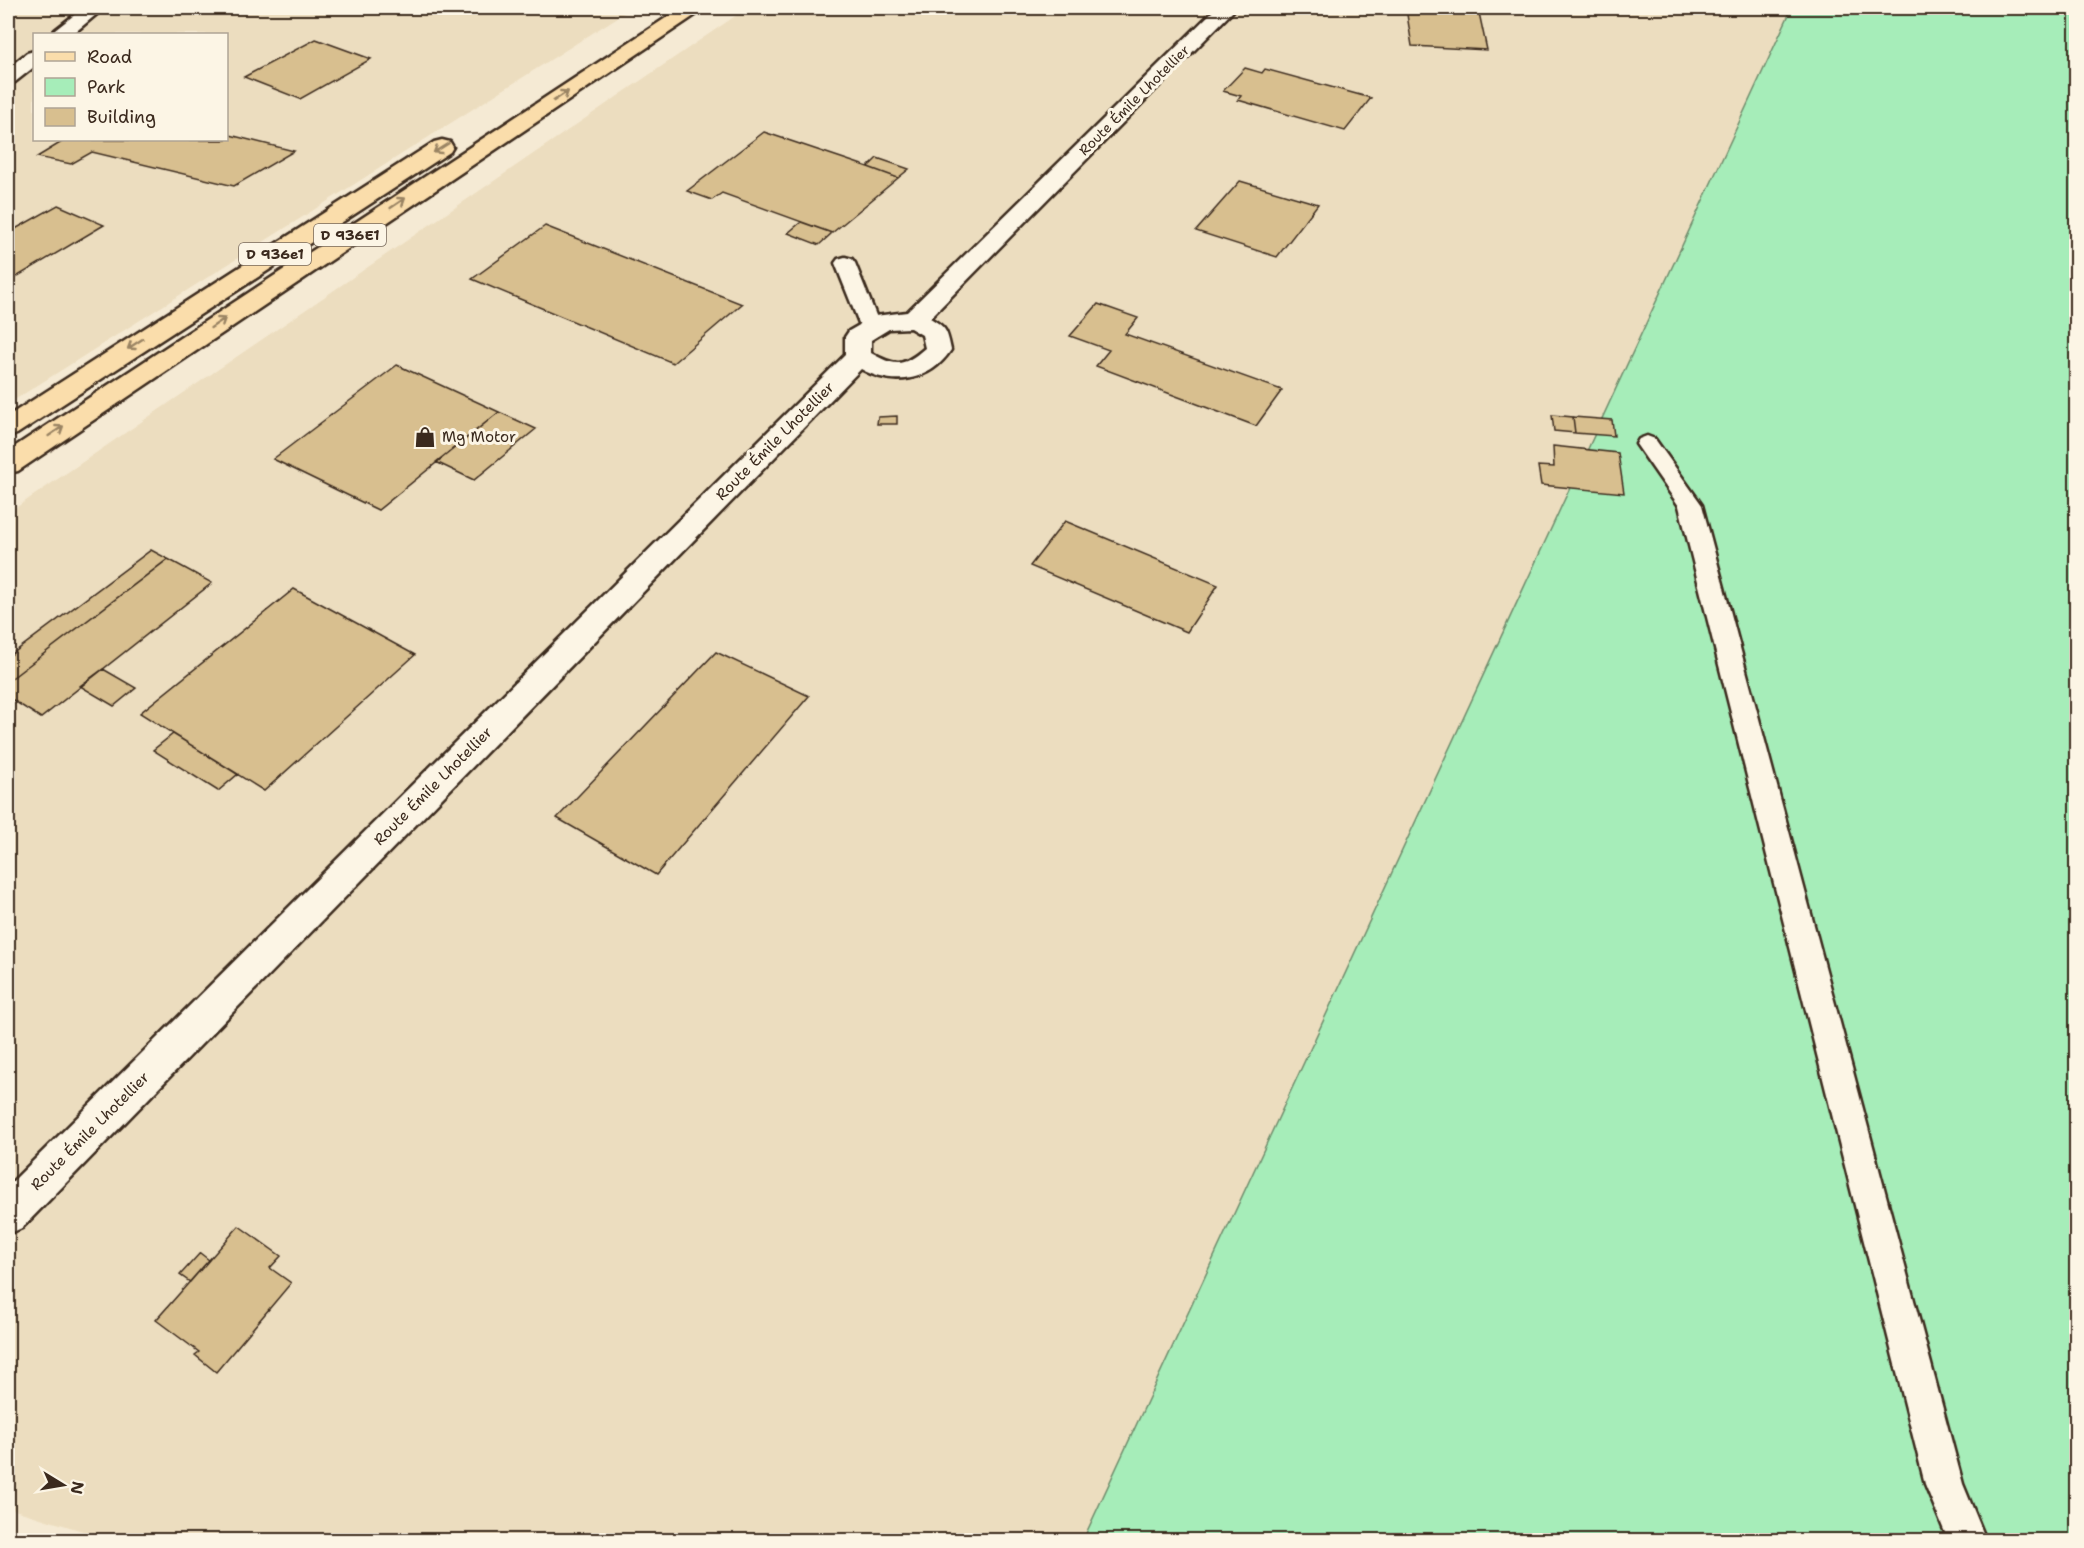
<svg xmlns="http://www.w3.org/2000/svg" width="2084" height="1548" viewBox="0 0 2084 1548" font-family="'Shantell Sans',sans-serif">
<rect width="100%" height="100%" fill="#f5ead4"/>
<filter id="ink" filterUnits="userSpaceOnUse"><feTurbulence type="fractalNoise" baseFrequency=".0167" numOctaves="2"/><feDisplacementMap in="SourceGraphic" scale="12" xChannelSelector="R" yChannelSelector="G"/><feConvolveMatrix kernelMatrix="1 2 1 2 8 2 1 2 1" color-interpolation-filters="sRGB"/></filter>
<g filter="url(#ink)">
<path fill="#ecddbf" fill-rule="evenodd" d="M8,8H632L8,404ZM34,34H226V140H34Z
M747,8H1792L1083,1540H112L8,1508V513Z"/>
<path fill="#a6edb9" stroke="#708c6c" stroke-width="1.5" d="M1792,8H2076V1540H1083Z"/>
<path fill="#d8bf8f" stroke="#3b2a1e" stroke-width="1.5" d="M1083,8H1114L1107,14Z
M1406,8H1478L1487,50L1412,46Z
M316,39L371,59L300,99L244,77Z
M1245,68L1262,73L1265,69L1371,98L1345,131L1238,100L1241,96L1223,91Z
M764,132L868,167L898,178L832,233L722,193L712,200L687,191Z
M226,134L294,151L234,186L92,152L71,164L37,157L65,140H226Z
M877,158L909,169L898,178L868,167Z
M1240,181L1318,204L1277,257L1196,231Z
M58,205L104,225L8,282V233Z
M801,222L832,233L819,245L788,233Z
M545,226L742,304L673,363L472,279Z
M1098,304L1138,318L1125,334L1282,390L1256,426L1096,366L1109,350L1070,336Z
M397,365L499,412L378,510L273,459Z
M499,412L536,429L474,480L436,462Z
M1552,415L1573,417L1575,433L1554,431Z
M897,416V424H877L878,417Z
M1573,417L1612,420L1614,436L1575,433Z
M1553,446L1618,453L1624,493L1541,485L1538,466L1554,467Z
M1065,521L1218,585L1187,632L1030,566Z
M151,550L168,559L8,681V657Z
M168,559L212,583L41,718L8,697V681Z
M294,589L415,655L264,791L140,713Z
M716,652L809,696L656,875L557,818Z
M103,669L136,688L114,706L80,686Z
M173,734L238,774L218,791L153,750Z
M239,1226L281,1256L270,1268L291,1283L216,1372L195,1355L199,1352L156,1320Z
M200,1253L209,1260L190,1282L180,1275Z"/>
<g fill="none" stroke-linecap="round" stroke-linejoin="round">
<defs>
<path id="service" d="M845,257L852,259L855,263L881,328L878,333L871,334L864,333L861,328L835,263L838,259Z
M1647,436L1655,439L1702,505L1963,1484L1986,1540H1948L1925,1484L1679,506L1636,444L1639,439Z"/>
<path id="minor" d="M83,8H104L73,34H52L55,30Z
M1216,8H1236L930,318C947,328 947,331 951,350C930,382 893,387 861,369L22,1228L8,1234V1186L845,355V337L849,331L875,316L907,312ZM910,328L922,335L925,348C903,367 896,367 871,353V340L889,329Z
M34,51V67L15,82L8,84V68L27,53Z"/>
<path id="primary" d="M681,8H703L700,12L18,471L8,473V451Z
M442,140L450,142L453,147L450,152L17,434L8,437V416L434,142Z"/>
</defs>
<use href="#service" stroke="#3b2a1e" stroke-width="5"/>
<use href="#minor" stroke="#3b2a1e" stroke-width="5"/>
<use href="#primary" stroke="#3b2a1e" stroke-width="5"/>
<use href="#service" fill="#fcf5e5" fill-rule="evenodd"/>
<use href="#minor" fill="#fcf5e5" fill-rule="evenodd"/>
<use href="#primary" fill="#faddab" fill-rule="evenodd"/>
</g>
<defs><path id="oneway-shaft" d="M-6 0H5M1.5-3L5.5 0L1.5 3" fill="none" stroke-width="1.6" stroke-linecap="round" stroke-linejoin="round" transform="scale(1.5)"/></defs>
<g stroke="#9a8464">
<use href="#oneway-shaft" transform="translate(561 96) rotate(-34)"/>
<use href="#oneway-shaft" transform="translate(441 148) rotate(148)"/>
<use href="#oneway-shaft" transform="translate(398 203) rotate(-34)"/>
<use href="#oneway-shaft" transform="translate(218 323) rotate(-34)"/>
<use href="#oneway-shaft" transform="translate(135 344) rotate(147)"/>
<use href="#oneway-shaft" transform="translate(56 431) rotate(-34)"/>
</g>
</g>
<defs>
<symbol id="shop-bare" viewBox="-9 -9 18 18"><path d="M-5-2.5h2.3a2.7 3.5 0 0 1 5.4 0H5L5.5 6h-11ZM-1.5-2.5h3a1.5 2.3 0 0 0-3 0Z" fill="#3b2a1e" stroke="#fcf5e5" stroke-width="2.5" paint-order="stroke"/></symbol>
</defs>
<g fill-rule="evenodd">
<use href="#shop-bare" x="410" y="422" width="30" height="30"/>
</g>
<g text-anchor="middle" stroke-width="6" stroke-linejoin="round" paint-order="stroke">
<g font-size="14" fill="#3b2a1e" stroke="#fcf5e5">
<text transform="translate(1134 100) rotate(-45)" y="5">Route Émile Lhotellier</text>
</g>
<g fill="#fcf5e5" stroke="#75675a" stroke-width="1.5">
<rect x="314" y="224" width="72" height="22" rx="4.5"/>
<rect x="239" y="243" width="72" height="22" rx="4.5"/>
</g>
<g font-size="14" font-weight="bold" fill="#3b2a1e">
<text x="350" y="240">D 936E1</text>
<text x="275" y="259">D 936e1</text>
</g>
<g font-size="15" fill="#3b2a1e" stroke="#fcf5e5" text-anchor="start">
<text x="442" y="442">Mg Motor</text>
</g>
<g font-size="15" fill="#3b2a1e" stroke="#fcf5e5">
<text transform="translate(775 441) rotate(-45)" y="5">Route Émile Lhotellier</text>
<text transform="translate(433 786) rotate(-45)" y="5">Route Émile Lhotellier</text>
<text transform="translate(90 1131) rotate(-45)" y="5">Route Émile Lhotellier</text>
</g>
</g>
<rect width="2084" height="1548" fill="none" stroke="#fcf5e5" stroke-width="30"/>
<rect x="15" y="15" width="2054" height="1518" fill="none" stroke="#3b2a1e" stroke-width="2" filter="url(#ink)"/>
<rect x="33" y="33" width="195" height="108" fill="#fcf5e5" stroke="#afa495" stroke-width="1.5"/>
<rect x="45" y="52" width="30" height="9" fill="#faddab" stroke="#afa495" stroke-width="1.5"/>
<text x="87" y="63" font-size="18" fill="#3b2a1e">Road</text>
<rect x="45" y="78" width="30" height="18" fill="#a6edb9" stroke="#afa495" stroke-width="1.5"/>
<text x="87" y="93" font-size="18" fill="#3b2a1e">Park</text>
<rect x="45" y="108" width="30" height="18" fill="#d8bf8f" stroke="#afa495" stroke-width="1.5"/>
<text x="87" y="123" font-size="18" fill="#3b2a1e">Building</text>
<g transform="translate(63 1485) rotate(101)" stroke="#fcf5e5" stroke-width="4.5" paint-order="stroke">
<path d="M0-4.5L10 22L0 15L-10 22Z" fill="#3b2a1e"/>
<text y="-9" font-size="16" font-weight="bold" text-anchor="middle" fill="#3b2a1e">N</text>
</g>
</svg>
